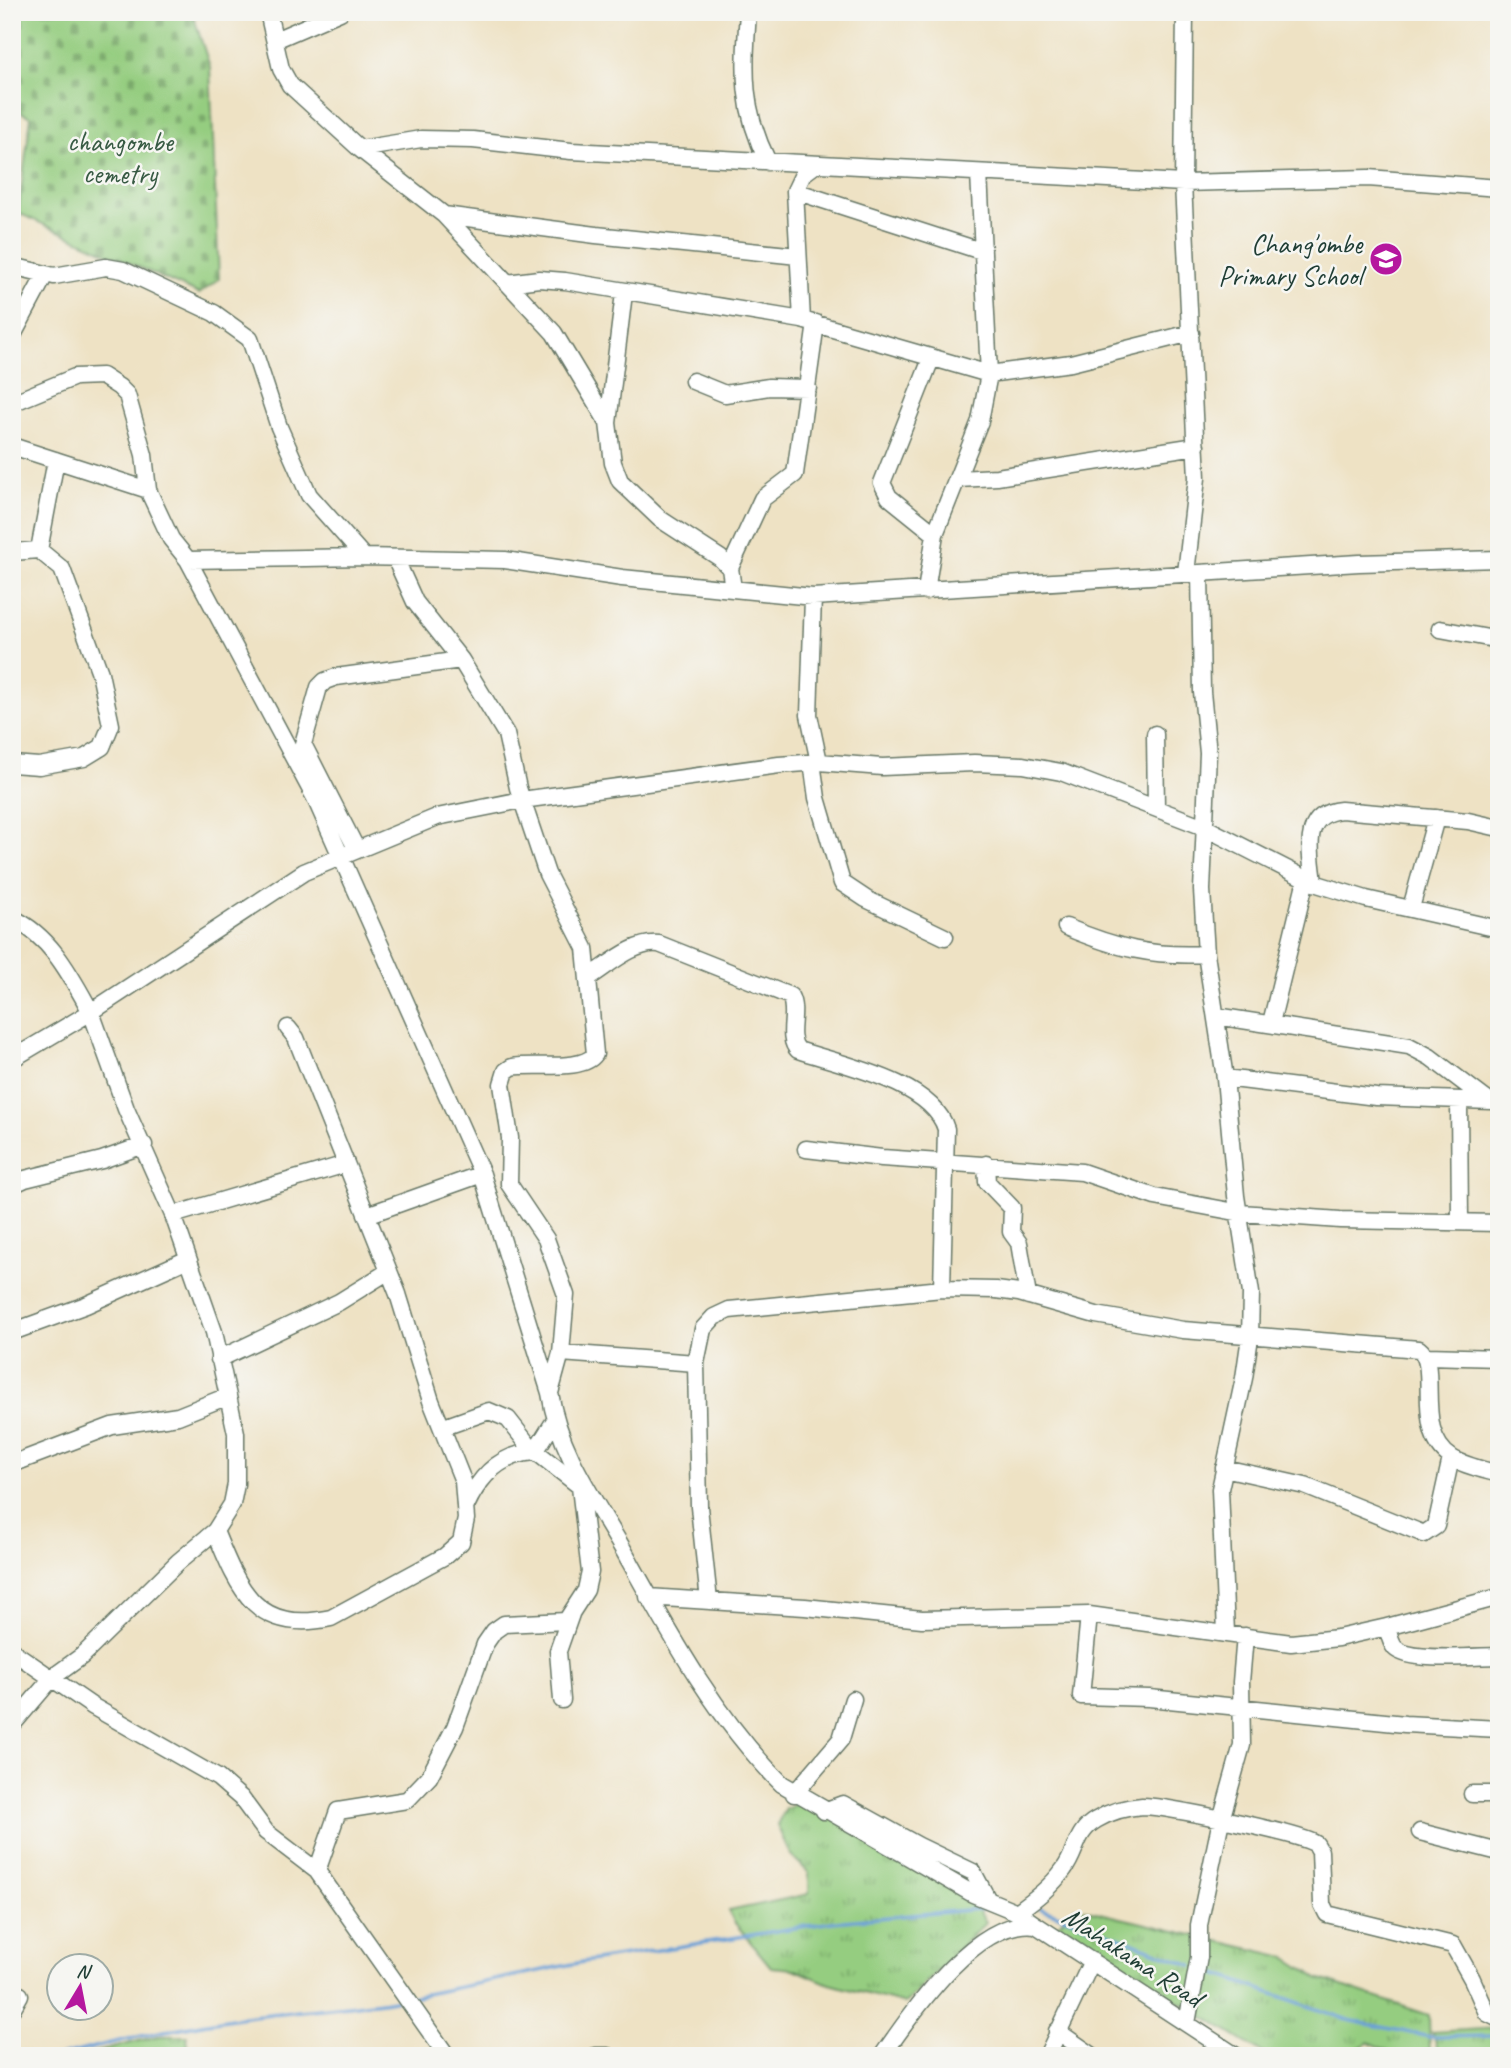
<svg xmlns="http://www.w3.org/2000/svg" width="1511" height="2068" viewBox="0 0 1511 2068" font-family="Caveat,sans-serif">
<defs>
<pattern id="grass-tufts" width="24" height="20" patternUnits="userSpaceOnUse" patternTransform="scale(1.75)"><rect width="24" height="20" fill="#95cd80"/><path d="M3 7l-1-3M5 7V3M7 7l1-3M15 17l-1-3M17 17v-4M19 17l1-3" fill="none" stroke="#79a86a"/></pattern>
<pattern id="cemetery-stones" width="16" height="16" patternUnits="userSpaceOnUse" patternTransform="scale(1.75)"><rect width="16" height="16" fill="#95cd80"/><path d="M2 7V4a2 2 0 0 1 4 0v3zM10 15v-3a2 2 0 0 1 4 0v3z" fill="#79a86a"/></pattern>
</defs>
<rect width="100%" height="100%" fill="#f6f6f2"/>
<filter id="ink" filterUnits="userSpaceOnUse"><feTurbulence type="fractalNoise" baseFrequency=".0143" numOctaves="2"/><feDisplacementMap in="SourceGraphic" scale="14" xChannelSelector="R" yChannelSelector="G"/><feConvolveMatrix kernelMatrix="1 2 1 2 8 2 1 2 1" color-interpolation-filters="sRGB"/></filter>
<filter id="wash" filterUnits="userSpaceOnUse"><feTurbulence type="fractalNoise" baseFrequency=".00686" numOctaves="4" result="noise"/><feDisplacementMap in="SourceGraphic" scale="28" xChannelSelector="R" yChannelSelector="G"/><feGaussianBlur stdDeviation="1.57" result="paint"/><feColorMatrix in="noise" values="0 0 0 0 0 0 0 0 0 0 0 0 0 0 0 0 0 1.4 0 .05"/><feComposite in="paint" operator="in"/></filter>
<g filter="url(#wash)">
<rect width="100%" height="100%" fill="#eee2c4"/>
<path fill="url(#grass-tufts)" stroke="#5a855a" stroke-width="2" d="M805,1800L959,1882L986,1922L905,2004L829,1984L794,1969L771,1967L734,1922L729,1911L809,1894V1873L790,1854L777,1825L786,1809Z
M1075,1907L1285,1957L1318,1978L1429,2015L1430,2056H1400L1369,2042L1346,2056H1267L1057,1926Z
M1499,2028V2056H1440L1432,2032Z
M158,2036H187L189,2056H82Z"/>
<path fill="url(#cemetery-stones)" stroke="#5a855a" stroke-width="2" d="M12,12H192L210,67L219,279L199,294L18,213L31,117L12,108Z"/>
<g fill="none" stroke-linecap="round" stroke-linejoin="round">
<path stroke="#6ba0d7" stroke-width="3.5" d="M1040,1908L1192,1965
M1202,1969L1348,2020L1430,2037L1499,2036
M411,1997L583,1962L832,1922L991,1908
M61,2056C122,2039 182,2026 245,2017C296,2010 348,2008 400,1999"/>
</g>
</g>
<g filter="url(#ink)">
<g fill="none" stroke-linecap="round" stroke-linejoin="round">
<defs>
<path id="minor" d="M268,12L281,69L290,85L360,149L444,215L554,333L608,423L613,463L620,481L660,519L720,558L730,568L733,589
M748,12C744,71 741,108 768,162
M1185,12L1183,183L1197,478L1186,573
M275,40L340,12
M360,149L421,139L473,140L571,151L1183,183L1368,178L1499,188
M795,191L981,251
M444,215L596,235L798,256
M12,266L54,276L106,267L123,270L214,313L250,339L279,427L309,495L364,557
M507,283L539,279L565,281L802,320L989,374L1071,363L1191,333
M802,320L795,191L803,174L815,165
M12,337L45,275
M931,359L882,483L889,497L935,534
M693,381L725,394L769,387L808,388
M12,403L75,377L102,376L119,387L127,395L144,455L148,490L171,539L188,560L364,557L505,560L622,578L813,597L1359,563L1499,559
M608,423L624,293
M12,446L148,490
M958,479L997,477L1196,446
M39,550L56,460
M12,552L39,550L62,569L100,673L111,725L102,747L84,758L39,766L12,764
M395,558L415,602L461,660L506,734L518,788L547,874L585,948L595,1054C583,1072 534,1063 512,1067L506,1071L502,1084L510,1138L509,1184L546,1239L566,1295L561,1353L550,1393
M188,560L315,798L482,1174L550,1393C559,1452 595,1500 624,1551C669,1632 715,1718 782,1784L973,1894L1017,1912L1036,1925
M730,568L762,499L795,474L816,323
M1200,573L1202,692L1208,753L1202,890L1206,954L1225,1078L1236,1196L1251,1293L1250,1337L1244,1378L1220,1489L1226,1633
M926,591L935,534L980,421L989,374L979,173
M813,597L809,715L819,762
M1440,629L1499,640
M1155,734L1156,808
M812,762L817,798L842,883L866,899L945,937
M357,850L303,744L319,687L325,681L336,677L461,660
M1314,883C1311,852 1300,814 1341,810L1468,821L1499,828
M1411,908L1436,818
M12,918C51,936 71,976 91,1012L304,872L437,817L522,800L779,765L819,762L882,767L974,763L1023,765L1061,772L1204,827L1314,883L1366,899L1499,929
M1066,927C1116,948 1152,957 1206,954
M588,978C609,965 634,941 659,944L790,996C799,1013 785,1036 798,1050C840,1064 932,1082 946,1129L942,1289
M1216,1016L1409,1046L1430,1057L1488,1101
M1271,1023L1306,879
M12,1059L91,1012L126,1109L173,1215L214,1332L236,1433V1484L232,1504L215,1531L178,1562L82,1656L53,1677L12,1725
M1225,1078L1376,1097L1491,1101
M1459,1101L1460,1221
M806,1149L882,1158L1082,1172L1155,1197L1241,1213L1340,1220L1499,1223
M986,1164L987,1182L1012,1208L1011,1232L1019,1243L1028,1296
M12,1185L25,1179L102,1160L144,1145
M173,1215L346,1164
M367,1215L482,1174
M12,1332L86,1305L188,1259
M561,1353L696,1363
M1427,1356L1499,1358
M219,1359L339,1302L389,1271
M444,1427L489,1411L508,1419L530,1447L582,1488
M12,1464L112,1426L178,1416L228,1396
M1224,1468L1305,1486L1424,1534L1436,1526L1451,1458
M466,1506C480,1475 501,1454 535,1452L555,1420
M215,1531C239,1590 256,1634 331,1618L445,1556L461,1542L466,1519L463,1481L431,1401L398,1294L296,1038L288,1028
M648,1597L805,1607L922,1619L1089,1615L1291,1643L1338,1638L1387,1627L1499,1597
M709,1601L699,1507L696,1363L703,1329L714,1317L729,1310L942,1289L996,1290L1019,1293L1096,1315L1183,1330L1419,1349C1441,1365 1412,1432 1452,1458C1465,1466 1485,1470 1499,1474
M1089,1615L1081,1696L1149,1698L1405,1724L1499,1729
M1387,1627C1389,1634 1390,1642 1395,1648C1410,1663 1478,1656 1499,1656
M12,1651L92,1706L218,1778L241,1798L266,1832L317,1871L447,2056
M562,1700L558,1651L571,1614
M794,1794L841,1739L853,1699
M1472,1794H1499
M824,1811L843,1804L919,1846L973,1872L988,1900
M1420,1832L1499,1852
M317,1871L338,1811L407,1800L429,1777L455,1727L485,1644L494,1631L504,1624L566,1621L586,1590L590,1572L580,1487
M1017,1912C1035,1899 1051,1887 1064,1869C1077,1852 1075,1832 1096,1820C1109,1812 1127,1807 1142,1806C1165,1806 1298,1833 1316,1844L1320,1851L1322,1904L1327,1914L1453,1945L1472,1979L1487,2013L1499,2019
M12,2009L20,1995
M1187,2023L1199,1957V1925L1221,1820L1242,1745L1241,1682L1245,1636
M1057,2031L1093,2056
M595,2056H608
M882,2056C912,2013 977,1916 1036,1925L1236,2056
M1047,2056L1092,1961"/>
</defs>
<use href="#minor" stroke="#677766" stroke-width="19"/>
<use href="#minor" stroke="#fff" stroke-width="16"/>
</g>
</g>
<defs>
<symbol id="school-disc" viewBox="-11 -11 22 22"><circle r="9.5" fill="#b5179e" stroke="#f6f6f2"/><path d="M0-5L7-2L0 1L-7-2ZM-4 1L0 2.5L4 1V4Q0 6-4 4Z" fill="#fff"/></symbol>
</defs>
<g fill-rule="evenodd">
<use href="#school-disc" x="1367" y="240" width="38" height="38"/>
</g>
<g text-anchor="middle" stroke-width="5" stroke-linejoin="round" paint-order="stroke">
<g font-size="28" fill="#375a43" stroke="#f6f6f2">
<text x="120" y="151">changombe<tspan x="120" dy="32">cemetry</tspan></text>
</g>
<g font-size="28" fill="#1f3d34" stroke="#f6f6f2" text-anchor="end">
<text x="1362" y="253">Chang'ombe<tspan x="1362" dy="32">Primary School</tspan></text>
</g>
<g font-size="28" fill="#1f3d34" stroke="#f6f6f2">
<text transform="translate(1133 1956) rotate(33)" y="10">Mahakama Road</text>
</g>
</g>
<rect width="1511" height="2068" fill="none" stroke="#f6f6f2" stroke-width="42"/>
<g transform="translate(80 1987) rotate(10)"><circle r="33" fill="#f6f6f2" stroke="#a0aca6" stroke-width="2"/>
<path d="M0-5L12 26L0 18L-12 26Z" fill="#b5179e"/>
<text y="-10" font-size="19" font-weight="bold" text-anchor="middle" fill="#1f3d34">N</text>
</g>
</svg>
